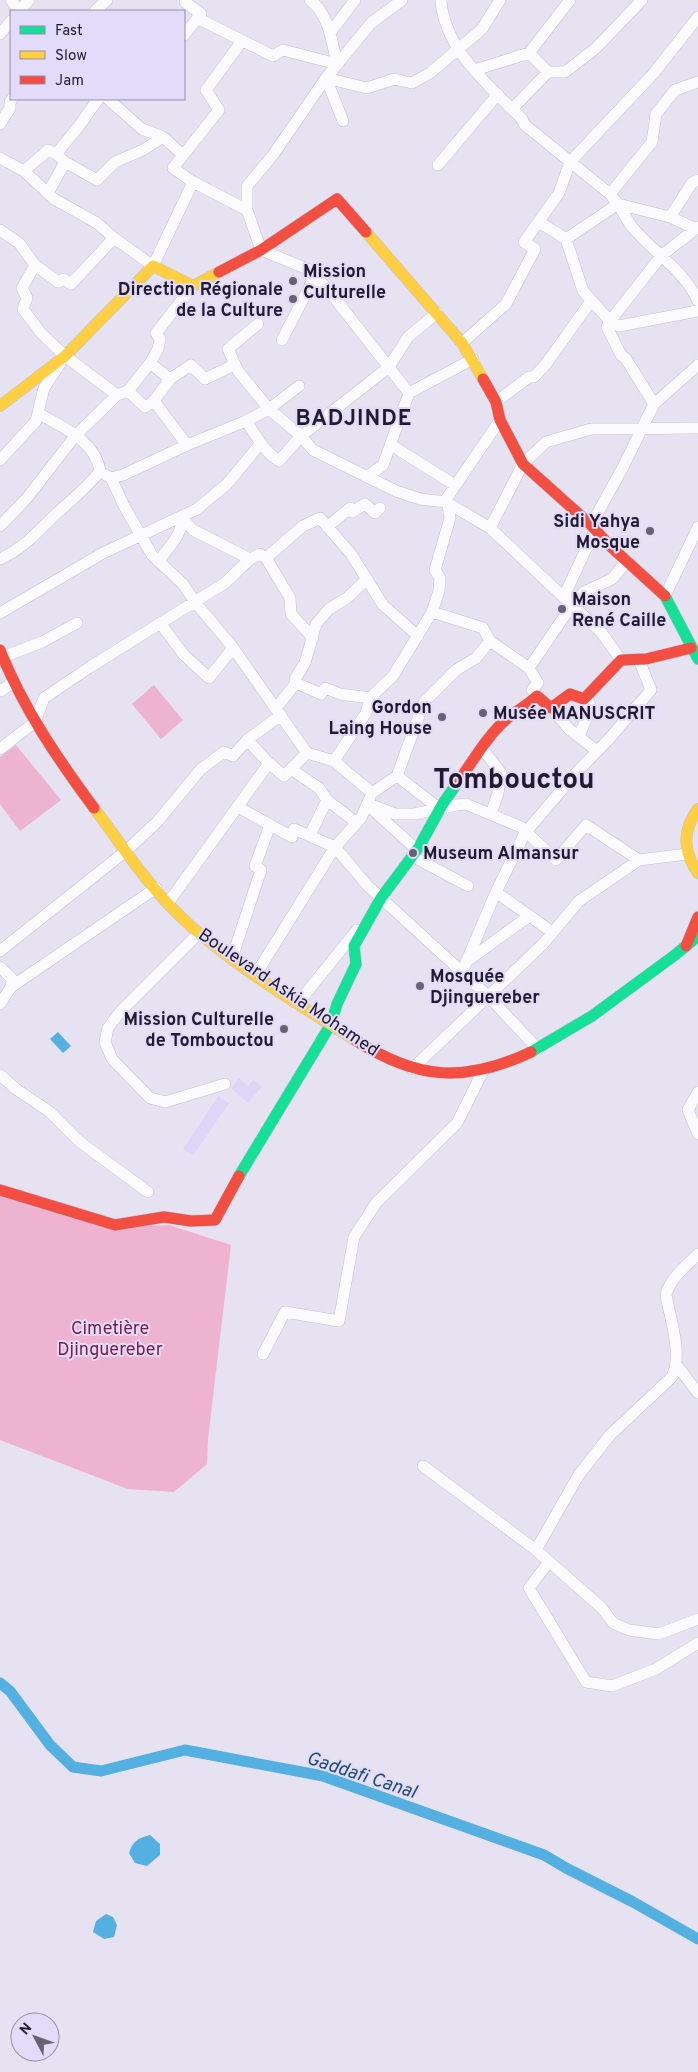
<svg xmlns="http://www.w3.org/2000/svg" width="698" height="2072" viewBox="0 0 698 2072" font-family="Overpass,sans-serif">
<rect width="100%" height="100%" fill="#e6e2f2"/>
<path fill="#dfd6f7" d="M239,1078L248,1086L254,1080L262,1087L248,1103L231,1088Z
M218,1096L229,1103L193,1156L183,1149Z"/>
<path fill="#eeb3d0" d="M154,685L183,720L161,739L132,704Z
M16,745L61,800L20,831L0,804V757Z
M0,1195L110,1227L169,1225L231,1245L208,1439L207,1464L174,1492L128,1489L0,1440Z"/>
<path fill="#54b0e0" d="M58,1032L71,1046L63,1053L50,1039Z
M150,1835L160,1844V1855L147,1866L135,1863L129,1853C133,1841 138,1838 150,1835Z
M106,1914L113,1917L117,1925L114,1937L104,1939L93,1932L96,1921Z"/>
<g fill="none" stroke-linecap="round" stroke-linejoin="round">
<path stroke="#54b0e0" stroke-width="11" d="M0,1683L10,1691L50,1745L73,1767L101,1771L185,1750L323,1776L544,1855L566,1868L633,1902L698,1939"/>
<defs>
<path id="street" d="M11,0L20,11
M402,0L371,23L326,78L273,155L247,186V210L261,250L310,270L329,291L409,393
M441,0C444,49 489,86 522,119L525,125L610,194L618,204L670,217L696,229
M19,11L29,0
M95,11L107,0
M197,18L273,56L283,50L337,64C332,42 329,14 310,0
M330,33L355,0
M0,34L11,21
M184,35L201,14L185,2
M242,41L206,90L219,110L173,168L193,182L247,210
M529,53L548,72
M475,70L529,53L570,0
M326,78L367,88L394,79L412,83L430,73L482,29L500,0
M326,78L343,121
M98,99L79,126L56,154L65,162L97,180L115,162L143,150L163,137L183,155
M108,99L142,129L163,137
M512,109L548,72H565L596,48L642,0
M0,124L10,108V102L12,99
M0,158L24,171L54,199L97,223L114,238L153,266L193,182
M438,165L498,94
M24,171L48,150L56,154
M48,193L65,162
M610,194L652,142L656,114L675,90L698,82
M670,217L692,183L698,180
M539,222L566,239L583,291L610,321L619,326L698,311
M0,230L19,243L35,265L58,282L64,279L71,284L114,238
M566,239L618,204C623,212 627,221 633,228C654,253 684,270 698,301
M35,265L22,288L27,298L23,309L41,333L65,356L117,395
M258,324L228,349L238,371L269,409L301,436L313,450L396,491L420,499L446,502L490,528L572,605L529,668L538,683L532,690L537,696
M282,340L315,276
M462,343L506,304L535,249L524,242L559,193L570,162L653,74L698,17
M150,363L170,379
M128,391L145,407L154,401L187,445
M154,401L170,379L191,365L205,379L234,365
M496,402L529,377H534L546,364L591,301
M654,404L626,359L621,355L607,327L610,321L662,255L698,227
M246,421C256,436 264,451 279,461L301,436L389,367L408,337L437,313
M391,445L455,485
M0,460L36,421L44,388L60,364
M106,475L111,478L123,475L187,445L246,421L269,409L299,386
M367,477L383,465L409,393L473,359
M111,478L124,506L152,555L183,584L195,602L231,645L307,753
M181,517L193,530L250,559
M591,525L623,467L654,404L698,365
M0,526L27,498L75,436L117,395L128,391L150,363L158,349L160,339L156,333L193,286
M327,527L350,508L352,512L365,504L375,513L380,508
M490,528L523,464L546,442L591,429L698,428
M266,558L290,598L291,614L313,638
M0,559C23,549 37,532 55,515C71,500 87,488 100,471C95,440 63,428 38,413
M158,561C168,549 184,533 181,517
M665,596L698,527
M566,599V592L595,530
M0,613L103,553L197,509L227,484L261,443
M160,623L184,655L209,678L233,648
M490,641L529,668
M3,657L42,642L77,623
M621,660L601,632L572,605L584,592L612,579L627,561
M296,683L321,694L325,688L340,694L370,698
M0,691L14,682
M276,708L296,683L295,679L305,663L316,624L329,609L347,598L367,579
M551,708L569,729L597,751
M579,736L590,710L589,702L584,699
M247,740L269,763
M482,748L501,773L498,793L491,814
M0,749L35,722L44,698L90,667L225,583L250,559L260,554L266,558L303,526L320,518L351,554L383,605L418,636
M334,761L372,793L397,776L424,702L456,670L476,658L490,641L483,628L432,612
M291,769L319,788L327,800L357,823
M397,776L440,809
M368,804L395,814H414L456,805L466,804L521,827L556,860L586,825L639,860
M238,807L292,837L294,829L335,847L367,885L488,996L538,1049
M372,809L417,850
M310,835L327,800
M412,856L468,886
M496,892L552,932
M168,903L269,763L284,776L307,753L334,761L366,713L370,698L393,676L432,612L439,591L440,578L435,570L450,518L447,498L500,420
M199,933L120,1012L108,1028L105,1042L112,1059L150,1098L165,1102L225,1084
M0,951L126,851L157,822L201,769L224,752L233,756L247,740L281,715
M232,958L261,870L255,866L270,825
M467,961L528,917
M0,967L12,979L11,987
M462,972L496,892L525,833L576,773L609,739L651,690L639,660
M256,974L335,847L361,818L370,798
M298,1003L357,930
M0,1004L11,987L156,888
M412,1069L543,944L579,901L639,860L687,854
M0,1075L16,1089L50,1112L80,1142L148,1192
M698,1092L688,1110L698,1134
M698,1254C686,1266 670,1278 666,1295C670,1318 683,1355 672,1377L610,1435L578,1476L536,1550L602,1608L613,1623L629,1630L659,1634L698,1619
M263,1354L285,1312L339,1321L354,1237L376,1203L457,1123L483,1071
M676,1364L698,1393
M423,1466L536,1550
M548,1563L529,1588L586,1682L612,1686L656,1669L698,1643"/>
<path id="fast" d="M665,596L698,659
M531,1052L592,1016L675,955L698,936
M239,1176L331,1024L337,1004L356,964L354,946L381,898L419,847L442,805L458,782"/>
<path id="slow" d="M366,232L462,343L483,379
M0,406L65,356L153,266L193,286L219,272
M94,808C122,845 147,885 181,917C229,963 298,1004 355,1040
M698,809C682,830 683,852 698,873"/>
<path id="jam" d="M219,272L261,250L337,199L366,232
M483,379L496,402L500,420L523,464L591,525L609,545L665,596
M0,650C23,708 57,758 94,808
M458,782C473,761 488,734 509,717C518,710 528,705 537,696L551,708L570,694L584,699L621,660L646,659L691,648
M686,946L698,917
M355,1040C416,1079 464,1084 531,1052
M0,1190L115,1225L164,1217L191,1221L215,1220L239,1176"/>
</defs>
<use href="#street" stroke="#c4c0d1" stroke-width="12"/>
<use href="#fast" stroke="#c4c0d1" stroke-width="12"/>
<use href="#slow" stroke="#c4c0d1" stroke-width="12"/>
<use href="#jam" stroke="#c4c0d1" stroke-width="12"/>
<use href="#street" stroke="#fbfbfd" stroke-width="11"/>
<use href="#fast" stroke="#16e098" stroke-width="11"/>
<use href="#slow" stroke="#ffcf43" stroke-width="11"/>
<use href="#jam" stroke="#f24e42" stroke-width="11"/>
</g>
<g fill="#666173" stroke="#e2dbf9" stroke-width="2">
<circle cx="293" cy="281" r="5"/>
<circle cx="293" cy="299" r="5"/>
<circle cx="650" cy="531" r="5"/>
<circle cx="562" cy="609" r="5"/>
<circle cx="483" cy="713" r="5"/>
<circle cx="442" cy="717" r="5"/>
<circle cx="413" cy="853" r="5"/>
<circle cx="420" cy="986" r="5"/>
<circle cx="284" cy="1029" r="5"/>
</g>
<g text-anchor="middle" stroke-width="4" stroke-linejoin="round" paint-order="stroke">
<g font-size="18" font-weight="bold" fill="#211b2e" stroke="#e2dbf9" text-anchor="start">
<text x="303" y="277">Mission<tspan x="303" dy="21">Culturelle</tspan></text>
<text x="283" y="295" text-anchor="end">Direction Régionale<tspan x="283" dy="21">de la Culture</tspan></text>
<text x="640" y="527" text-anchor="end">Sidi Yahya<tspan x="640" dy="21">Mosque</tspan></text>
<text x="572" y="605">Maison<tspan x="572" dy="21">René Caille</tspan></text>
<text x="432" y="713" text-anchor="end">Gordon<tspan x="432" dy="21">Laing House</tspan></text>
<text x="493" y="719">Musée MANUSCRIT</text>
<text x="423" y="859">Museum Almansur</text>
<text x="430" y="982">Mosquée<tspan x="430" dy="21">Djinguereber</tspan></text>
<text x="274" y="1025" text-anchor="end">Mission Culturelle<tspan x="274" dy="21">de Tombouctou</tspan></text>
</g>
<g font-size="18" fill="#211b2e" stroke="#e2dbf9">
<text transform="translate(289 992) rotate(34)" y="6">Boulevard Askia Mohamed</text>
</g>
<g font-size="18" fill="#7a1c48" stroke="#e2dbf9">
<text x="110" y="1334">Cimetière<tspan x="110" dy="21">Djinguereber</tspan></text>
</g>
<g font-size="19" font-style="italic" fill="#204e68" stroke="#e2dbf9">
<text transform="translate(362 1774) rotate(18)" y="7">Gaddafi Canal</text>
</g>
<g font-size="22" font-weight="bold" letter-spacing="1" fill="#211b2e" stroke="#e2dbf9">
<text x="354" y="425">BADJINDE</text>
</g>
<g font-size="28" font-weight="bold" fill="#211b2e" stroke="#e2dbf9">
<text x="514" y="788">Tombouctou</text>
</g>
</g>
<rect x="10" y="10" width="175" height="90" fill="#e2dbf9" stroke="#958ea8"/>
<rect x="20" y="26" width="25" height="8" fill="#16e098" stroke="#958ea8"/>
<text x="55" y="35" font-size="15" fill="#211b2e">Fast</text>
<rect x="20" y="51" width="25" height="8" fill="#ffcf43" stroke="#958ea8"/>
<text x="55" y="60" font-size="15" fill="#211b2e">Slow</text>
<rect x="20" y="76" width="25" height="8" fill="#f24e42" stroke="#958ea8"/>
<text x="55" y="85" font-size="15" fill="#211b2e">Jam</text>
<g transform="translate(35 2037) rotate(311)"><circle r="24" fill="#e2dbf9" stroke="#958ea8"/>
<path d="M0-4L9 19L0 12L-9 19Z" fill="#666173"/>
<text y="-8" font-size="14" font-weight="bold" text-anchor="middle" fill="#211b2e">N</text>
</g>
</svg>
